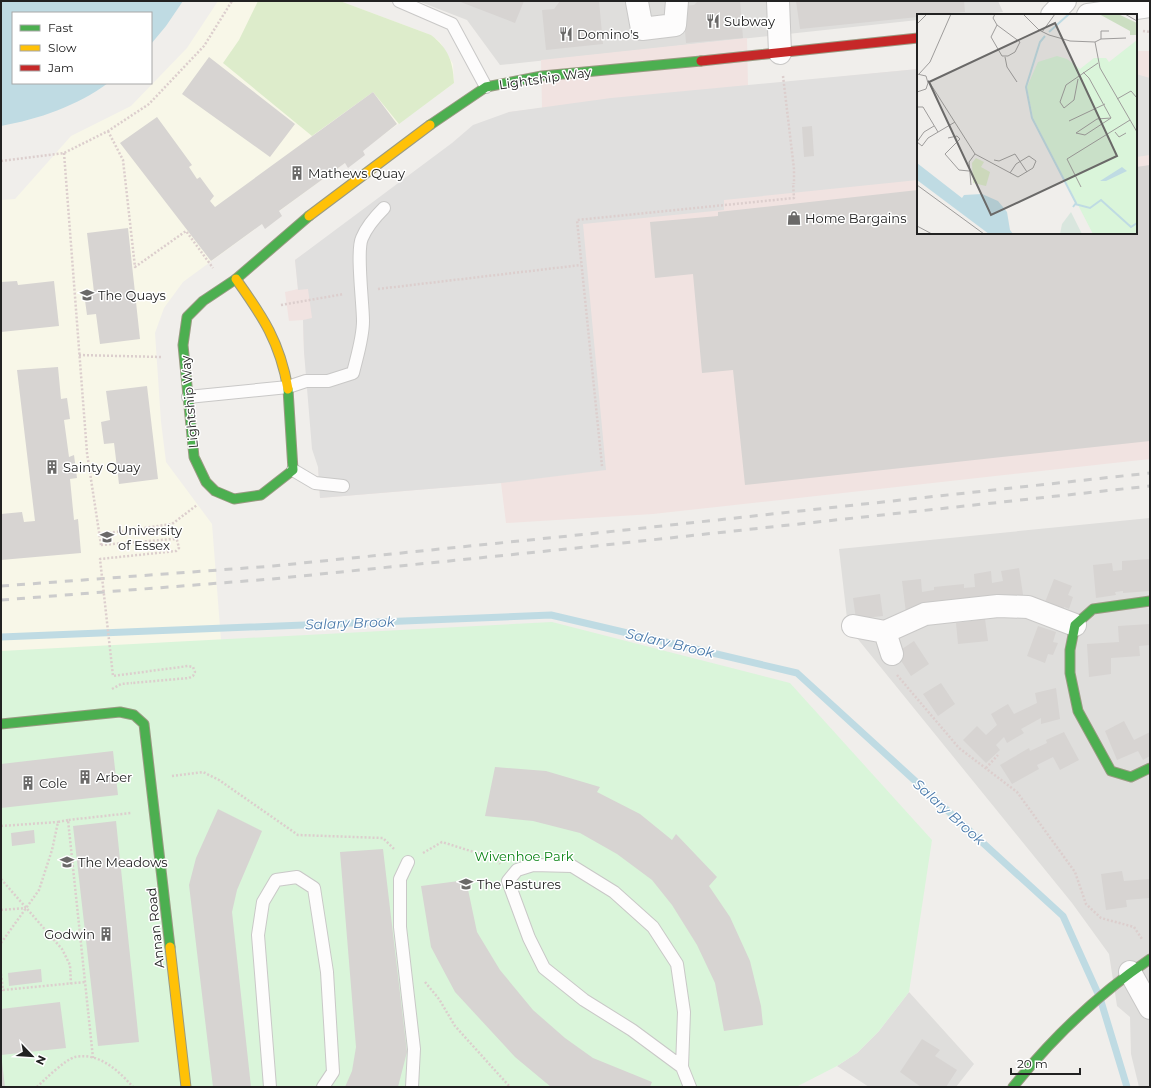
<svg xmlns="http://www.w3.org/2000/svg" width="1151" height="1088" viewBox="0 0 1151 1088" font-family="Montserrat,sans-serif">
<rect width="100%" height="100%" fill="#f0eeeb"/>
<path fill="#dfdedc" d="M418,1H998L1003,12L969,15H918V20L500,65L467,20Z
M1150,518V1087H1139L1131,1054L1130,1017L1117,1006L1109,954L1072,903L848,627L839,549Z
M909,992L974,1064L956,1087H869L837,1066L857,1053L879,1031Z"/>
<path fill="#f1e3e1" d="M747,38L748,86L918,69V233H1136V51H1150V459L653,514L506,523L501,483L320,498L318,463L304,352L303,320L289,321L285,292L298,289L295,260L509,112L542,108L541,60Z"/>
<path fill="#f8f7e8" d="M218,1H340L431,35L440,42L453,64L454,83L183,282L164,308L155,333L161,422L166,462L212,524L221,640L204,685L1,1087V200L15,199L71,136L131,106L187,48Z"/>
<path fill="#ddeccb" d="M258,1H340L431,35C449,49 453,62 454,83L399,124L373,92L312,136L223,63L239,40Z"/>
<path fill="#daf5da" d="M552,622L790,683L932,840L909,992L879,1031L857,1053L837,1066L796,1087H1V651Z"/>
<path fill="#e0dfde" d="M918,69V180L724,200V210L583,224L606,470L501,483L320,498L318,467L312,449L304,352L303,320L312,318L308,289L298,290L295,260L452,143L473,125L509,112L611,98Z
M1136,74L1150,78V155L1136,157Z"/>
<path fill="#bfdbe3" d="M1,1H183L166,26L151,44V13H13V83H108C77,106 39,119 1,126Z"/>
<g fill="none" stroke-linecap="round" stroke-linejoin="round">
<path stroke="#bfdbe3" stroke-width="7" d="M1,637L551,615L797,673L1063,916L1100,998L1127,1087"/>
</g>
<path fill="#d7d4d2" d="M458,1H524L515,23Z
M560,1H599L603,44L546,50L542,10L554,9Z
M698,1H740L743,38L686,43L683,6L694,5Z
M796,1H964L965,12L918,15V17L800,29Z
M209,57L295,124L270,157L182,94Z
M373,92L397,124L363,151L365,155L348,168L345,163L279,211L282,216L265,229L262,224L211,261L120,143L157,117L192,165L189,167L197,179L200,177L214,196L210,201L215,207Z
M812,126L814,156L804,157L802,127Z
M1150,165V441L745,485L733,370L702,373L693,274L655,278L650,222L718,216V212L918,190V233H1136V167Z
M128,228L140,339L100,344L96,314L87,315L84,293L94,292L87,233Z
M17,281L18,285L54,281L59,326L1,332V282Z
M58,367L61,399L67,398L70,419L64,420L69,457L74,455L77,478L70,479L74,520L78,519L81,553L1,560V514L22,512L24,522L35,521L17,370Z
M147,386L158,479L119,484L114,443L104,444L101,422L110,420L106,391Z
M1150,559V591L1123,593V591L1115,592L1116,595L1096,598L1093,565L1112,563L1113,571L1122,570V561Z
M1019,568L1024,601L906,613L902,581L921,579L922,592L934,590V587L964,584V588L975,587L974,574L991,571L992,583L1003,581L1001,571Z
M1054,579L1072,586L1068,595L1073,597L1069,609L1064,607L1060,617L1042,610Z
M880,594L883,616L856,619L853,598Z
M985,619L988,641L958,644L956,623Z
M1150,624V645L1139,646L1140,656L1111,658V674L1089,677L1087,644L1119,642L1118,626Z
M1038,626L1056,632L1053,642L1058,643L1053,655L1048,654L1045,663L1027,656Z
M914,641L929,664L911,676L896,653Z
M941,683L955,704L938,716L923,694Z
M1056,688L1060,719L1041,724V718L1021,729L1024,733L1007,743L1004,737L996,745L1000,750L986,763L963,740L977,726L986,735L997,725L991,714L1008,704L1014,714L1037,703L1035,693Z
M1124,721L1134,740L1150,732V756L1143,760L1138,751L1117,760L1105,731Z
M1064,732L1079,760L1060,770L1053,757L1037,765L1039,769L1012,784L1000,765L1029,748L1030,751L1047,743L1046,740Z
M113,751L118,795L1,808V764Z
M495,767L546,771L600,787L597,792L640,814L672,840L676,834L717,877L709,886L730,917L750,961L761,1006L763,1025L724,1031L715,983L697,945L672,905L652,880L617,854L580,833L533,821L485,816Z
M218,809L262,831L237,890L232,912L251,1087H213L189,885L196,858Z
M116,821L139,1042L98,1046L73,826Z
M34,830L35,843L12,846L11,833Z
M383,849L407,1052L398,1087H345L352,1071L356,1047L340,852Z
M1122,871L1124,881L1150,879V898L1126,900L1127,907L1106,910L1101,874Z
M466,880L477,932L500,970L533,1010L565,1038L593,1058L652,1082L650,1087H551L515,1057L455,992L431,947L421,886Z
M41,969L42,982L9,986L8,973Z
M60,1002L66,1048L1,1055V1009Z
M922,1039L940,1050L935,1056L957,1070L946,1087H921L900,1072Z
M1,1062H2L5,1087H1Z"/>
<g fill="none" stroke-linecap="round" stroke-linejoin="round">
<defs>
<path id="lane" d="M399,1L452,24L486,87
M188,397L288,387L306,381H328L353,373C357,356 363,338 363,321C363,303 356,251 362,238C367,226 375,217 384,208
M293,470L315,483L343,486
M408,862L400,879V927L414,1049L412,1087
M682,1067L632,1030L584,1000L544,968L529,938L508,881L517,870L533,865L572,866L614,892L653,927L677,964L684,1012L682,1067L690,1087
M270,1087L258,935L263,902L276,880L297,877L314,888L327,972L333,1072L323,1087"/>
<path id="street" d="M778,1L780,53
M637,2L642,29L675,25L677,1
M1052,15L1065,1
M1088,15L1150,6
M853,626L885,632L925,614L998,606L1028,607L1075,625
M885,632L892,654
M1130,972L1150,1008"/>
<path id="fast" d="M430,125L486,87L542,76L701,61
M288,389L293,470L261,495L234,499L215,491L206,482L194,457L183,345L187,317L203,301L236,279L309,216
M1150,601L1093,609L1075,625L1070,650V673L1078,711L1111,771L1131,777L1150,768
M1,724L120,712L134,715L144,724L170,947
M1013,1087C1053,1037 1097,995 1150,959"/>
<path id="slow" d="M309,216L430,125
M236,279C263,317 280,342 288,389
M170,947L186,1087"/>
<path id="jam" d="M701,61L918,38"/>
</defs>
<use href="#lane" stroke="#c9c8c7" stroke-width="14"/>
<use href="#street" stroke="#c9c8c7" stroke-width="24"/>
<use href="#fast" stroke="#999a82" stroke-width="11"/>
<use href="#slow" stroke="#999a82" stroke-width="11"/>
<use href="#jam" stroke="#999a82" stroke-width="11"/>
<path stroke="#dccecd" stroke-width="2.5" stroke-dasharray="2 2" stroke-linecap="butt" d="M1143,31L1150,32
M783,76L794,169V184
M108,131L123,160L135,267L186,231L213,268
M64,153L87,453L101,545
M1,161L64,153L108,131L149,104L204,46L232,1
M378,289L581,265
M281,305L344,294
M79,355L161,357
M602,466L577,220L794,198L793,183
M101,534L172,524L197,505
M897,675L959,748L1017,792L1075,872L1086,904L1101,918L1134,927L1142,939
M112,689L121,684L132,683
M986,768L998,755
M172,776L203,772L219,780L298,835L383,838L395,850
M1,826L58,822
M423,853L442,842L496,859L500,864
M1,879L62,949L70,965L71,984
M1,910L26,908
M1,943L39,890L52,850L58,822L68,820
M1,974L3,990L85,982
M425,982L439,999L455,1026L510,1087
M93,1058L68,820L131,813
M37,1087C44,1080 66,1059 75,1057C99,1052 119,1071 133,1087"/>
<use href="#lane" stroke="#fdfcfc" stroke-width="12"/>
<use href="#street" stroke="#fdfcfc" stroke-width="22"/>
<use href="#fast" stroke="#4caf50" stroke-width="9"/>
<use href="#slow" stroke="#ffc107" stroke-width="9"/>
<use href="#jam" stroke="#c62828" stroke-width="9"/>
<path stroke="#ccc" stroke-width="3" stroke-dasharray="8 8" stroke-linecap="butt" d="M1,586L273,566L588,534L1150,473
M1,600L272,579L586,547L1150,486"/>
<path stroke="#dccecd" stroke-width="2.5" stroke-dasharray="2 2" stroke-linecap="butt" d="M101,545L173,539L177,540L179,548L176,551L100,559L113,676L188,666L193,667L195,672L193,676L189,678L132,683"/>
</g>
<defs>
<symbol id="restaurant-bare" viewBox="-9 -9 18 18"><path d="M-5-6h1v4h1v-4h1v4h1v-4h1v5L-1.5 .5V6h-2V.5L-5-1ZM5-6V6H3V1.5H1.5Q1.5-4 5-6Z" fill="#6a6968" stroke="#fff" stroke-width="2.5" paint-order="stroke"/></symbol>
<symbol id="building-bare" viewBox="-9 -9 18 18"><path d="M-4-6H4V6H1V3H-1V6H-4ZM-2.5-4.3h1.7v1.8h-1.7ZM.8-4.3h1.7v1.8H.8ZM-2.5-1h1.7V.8h-1.7ZM.8-1h1.7V.8H.8Z" fill="#6a6968" stroke="#fff" stroke-width="2.5" paint-order="stroke"/></symbol>
<symbol id="shop-bare" viewBox="-9 -9 18 18"><path d="M-5-2.5h2.3a2.7 3.5 0 0 1 5.4 0H5L5.5 6h-11ZM-1.5-2.5h3a1.5 2.3 0 0 0-3 0Z" fill="#6a6968" stroke="#fff" stroke-width="2.5" paint-order="stroke"/></symbol>
<symbol id="university-bare" viewBox="-9 -9 18 18"><path d="M0-5L7-2L0 1L-7-2ZM-4 1L0 2.5L4 1V4Q0 6-4 4Z" fill="#6a6968" stroke="#fff" stroke-width="2.5" paint-order="stroke"/></symbol>
</defs>
<g fill-rule="evenodd">
<use href="#restaurant-bare" x="703" y="11" width="20" height="20"/>
<use href="#restaurant-bare" x="556" y="24" width="20" height="20"/>
<use href="#building-bare" x="287" y="163" width="20" height="20"/>
<use href="#shop-bare" x="784" y="208" width="20" height="20"/>
<use href="#university-bare" x="77" y="285" width="20" height="20"/>
<use href="#building-bare" x="42" y="457" width="20" height="20"/>
<use href="#university-bare" x="97" y="527" width="20" height="20"/>
<use href="#building-bare" x="75" y="767" width="20" height="20"/>
<use href="#building-bare" x="18" y="773" width="20" height="20"/>
<use href="#university-bare" x="57" y="852" width="20" height="20"/>
<use href="#university-bare" x="456" y="874" width="20" height="20"/>
<use href="#building-bare" x="96" y="924" width="20" height="20"/>
</g>
<g text-anchor="middle" stroke-width="3" stroke-linejoin="round" paint-order="stroke">
<g font-size="13" fill="#222" stroke="#fff" text-anchor="start">
<text x="724" y="26">Subway</text>
<text x="577" y="39">Domino's</text>
<text x="308" y="178">Mathews Quay</text>
<text x="805" y="223">Home Bargains</text>
<text x="98" y="300">The Quays</text>
<text x="63" y="472">Sainty Quay</text>
<text x="118" y="535">University<tspan x="118" dy="15">of Essex</tspan></text>
<text x="96" y="782">Arber</text>
<text x="39" y="788">Cole</text>
<text x="78" y="867">The Meadows</text>
<text x="477" y="889">The Pastures</text>
<text x="95" y="939" text-anchor="end">Godwin</text>
</g>
<g font-size="13" fill="#222" stroke="#fff">
<text transform="translate(545 78) rotate(-8)" y="5">Lightship Way</text>
<text transform="translate(189 402) rotate(-95)" y="5">Lightship Way</text>
<text transform="translate(155 928) rotate(-96)" y="5">Annan Road</text>
</g>
<g font-size="13" fill="#0c8416" stroke="#fff">
<text x="524" y="861">Wivenhoe Park</text>
</g>
<g font-size="14" font-style="italic" fill="#4a7aab" stroke="#fff">
<text transform="translate(350 623) rotate(-2)" y="5">Salary Brook</text>
<text transform="translate(670 643) rotate(13)" y="5">Salary Brook</text>
<text transform="translate(949 812) rotate(42)" y="5">Salary Brook</text>
</g>
</g>
<g transform="translate(917 14)">
<rect width="220" height="220" fill="#f0eeeb"/>
<path d="M59,144L67,148L64,153L73,158L69,172L56,169L55,149Z" fill="#ddeccb"/>
<path d="M182,0H201L220,9V21H213V17Z" fill="#cbdec1"/>
<path d="M154,198L165,220H143L145,210Z" fill="#d9e6de"/>
<path d="M220,26V220H176L116,104L110,73L121,48L140,42L150,45L163,55L177,44H189L192,48Z" fill="#daf5da"/>
<path d="M0,149L45,184L47,181L65,180L81,187L90,198L93,216L96,220H72L0,166ZM205,153L210,157L189,167H183Z" fill="#bfdbe3"/>
<path fill="none" stroke="#bfdbe3" stroke-width="2" d="M132,18L152,0M128,22L123,28L109,73L115,104L159,189L156,193M158,190L173,194L184,186L214,213L220,209"/>
<path fill="none" stroke="#9e9c9b" stroke-width="1" d="M78,0L76,4L80,11L103,28L98,38L91,42H85L74,23L80,11M106,0L122,16L132,21L153,27L178,28M208,0L220,7M0,10L10,0M125,18L138,0M184,25V17H192M178,28L183,54L220,118M178,28L184,25L209,24M88,43L90,53L100,68M166,58L172,64L194,104L180,105L159,119L168,121L194,104M2,60L13,48L34,0M161,65L157,86L147,94L143,88L149,71L181,49M11,66L58,140L101,163L116,154L119,147L112,142L99,150L93,159M0,78L9,75L11,69L9,62L0,60M200,85L214,77L220,84M0,93H6L21,118M152,107L188,90M198,118L202,123L209,119M31,124L40,122L43,125L28,140L42,156L52,157M0,128L5,132L11,124L38,108M0,128L7,118L17,112M77,146L82,147L98,140L110,158M0,171L67,220M54,171L52,148L58,140M164,173L150,145L213,106M0,212L15,220"/>
<path fill="#6a6968" fill-opacity="0.15" stroke="#6a6968" stroke-width="2" d="M138,9L200,142L74,201L12,68Z"/>
<rect width="220" height="220" fill="none" stroke="#222" stroke-width="2"/>
</g>
<rect width="1151" height="1088" fill="none" stroke="#222222" stroke-width="4"/>
<rect x="12" y="12" width="140" height="72" fill="#ffffff" stroke="#a7a7a7"/>
<rect x="20" y="25" width="20" height="6" fill="#4caf50" stroke="#a7a7a7"/>
<text x="48" y="32" font-size="12" fill="#222222">Fast</text>
<rect x="20" y="45" width="20" height="6" fill="#ffc107" stroke="#a7a7a7"/>
<text x="48" y="52" font-size="12" fill="#222222">Slow</text>
<rect x="20" y="65" width="20" height="6" fill="#c62828" stroke="#a7a7a7"/>
<text x="48" y="72" font-size="12" fill="#222222">Jam</text>
<g transform="translate(32 1056) rotate(115)" stroke="#ffffff" stroke-width="3" paint-order="stroke">
<path d="M0-3L7 15L0 10L-7 15Z" fill="#222222"/>
<text y="-6" font-size="11" font-weight="bold" text-anchor="middle" fill="#222222">N</text>
</g>
<path d="M1011 1068v6h69v-6" fill="none" stroke="#222222" stroke-width="2"/>
<text x="1017" y="1068" font-size="12" fill="#222222" stroke="#ffffff" stroke-width="3" paint-order="stroke">20 m</text>
</svg>
